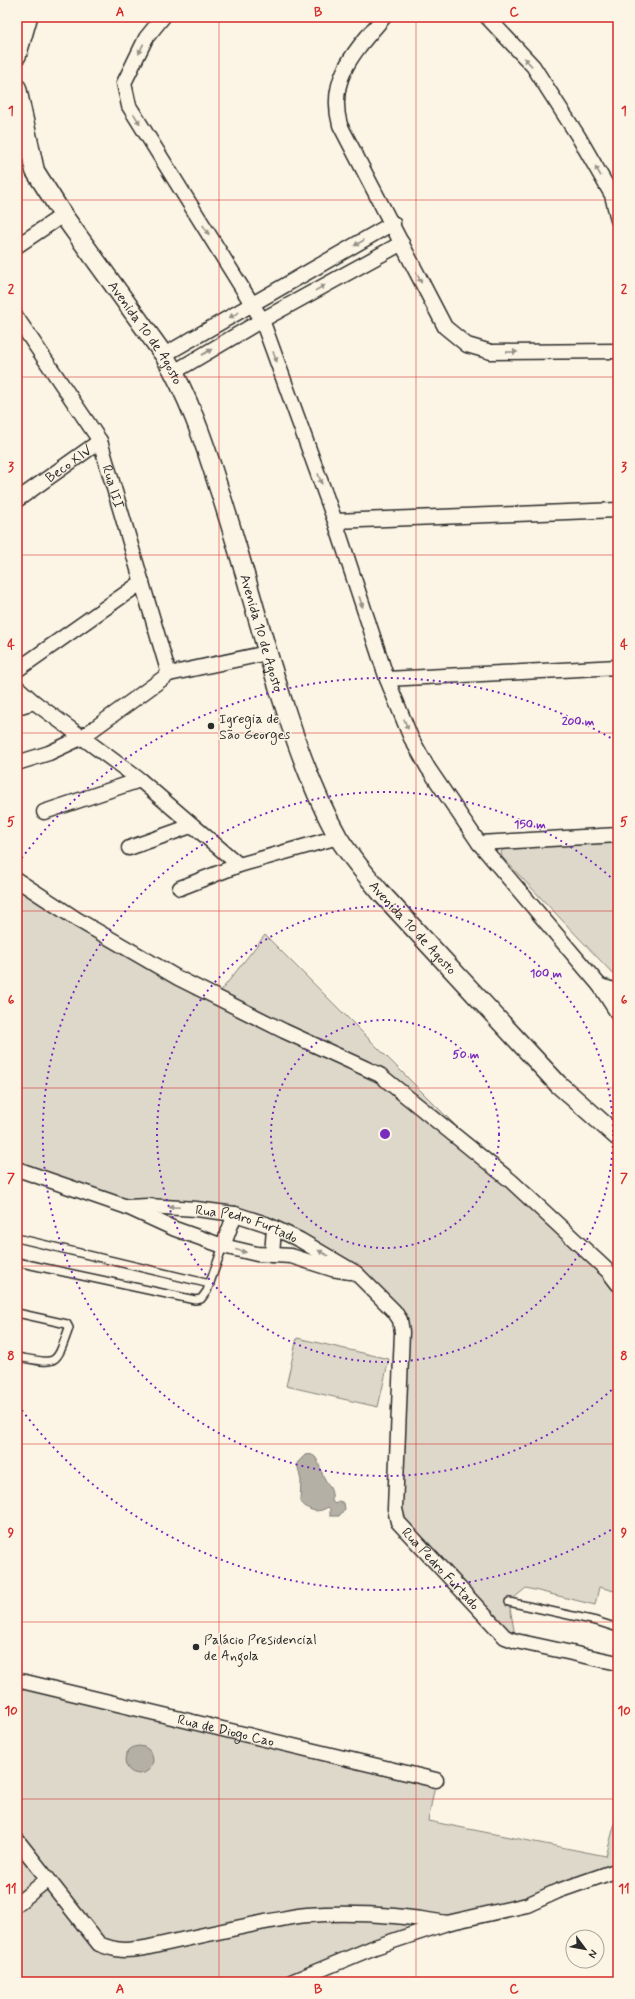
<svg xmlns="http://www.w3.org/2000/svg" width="635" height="1999" viewBox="0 0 635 1999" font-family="Mynerve,sans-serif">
<rect width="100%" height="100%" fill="#fcf5e5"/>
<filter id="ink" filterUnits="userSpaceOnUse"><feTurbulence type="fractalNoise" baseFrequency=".025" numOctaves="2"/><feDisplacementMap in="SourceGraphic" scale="8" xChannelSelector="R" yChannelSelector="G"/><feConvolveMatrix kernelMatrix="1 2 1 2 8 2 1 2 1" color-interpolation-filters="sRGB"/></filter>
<g filter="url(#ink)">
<path fill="#ded8ca" stroke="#84827a" d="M618,843V979L502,857L501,852L506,847Z
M17,877L216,997L265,935L511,1181L618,1284V1592L599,1587L595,1605L526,1588L509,1602L516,1641L398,1522L402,1332L356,1273L266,1224L127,1207L17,1169Z
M297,1338L389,1359L378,1407L286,1386Z
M17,1680L436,1780L428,1821L606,1856L616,1819H618V1870L291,1982H17Z"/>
<path fill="#b4b0a5" stroke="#7d7b74" d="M305,1455C318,1452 318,1464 322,1473C326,1484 334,1488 332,1501L335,1504L339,1501L344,1503L345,1509L339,1516H330V1509L328,1507C317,1514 308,1511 300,1501L301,1481L297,1463Z
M125 1760a14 14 0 1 1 28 0a14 14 0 1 1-28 0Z"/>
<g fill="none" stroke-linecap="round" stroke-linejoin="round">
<defs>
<path id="service" d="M17,1238L210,1284
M17,1262L195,1300L201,1299L207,1291L223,1246
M17,1313L67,1324L69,1328C55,1367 58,1364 17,1357
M509,1602L596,1621L618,1628"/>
<g id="minor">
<path d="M163,17L146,38L124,83L129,106L262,320L335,521L387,679L411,738L428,768L479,843L600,986L618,1014"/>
<path d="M384,17C356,50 327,78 340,125L445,327L467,345L491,352L618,351"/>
<path d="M487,17L533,66L578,136L612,195L618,220"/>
<path d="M17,246L63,215"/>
<path id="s1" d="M17,318L100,441L169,674"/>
<path d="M164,355L393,223"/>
<path d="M174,372L262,320L402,243"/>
<path id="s2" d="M17,500L100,441"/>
<path d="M335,521L618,510"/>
<path d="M17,670L142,582"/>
<path d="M387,679L618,667"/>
<path d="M17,687L34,702L140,780L239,865"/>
<path d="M17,707L34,702"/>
<path d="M17,763L49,753L81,738L169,674L267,653"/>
<path d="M44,812L140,780"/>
<path d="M479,843L618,835"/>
<path d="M129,848L191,826"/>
<path d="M17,880L78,920L178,978L284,1031L380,1075L511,1181L608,1271L618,1284"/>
<path d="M180,888L239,865L338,837"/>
<path d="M600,986L618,991"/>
<path d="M17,1169L127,1207L175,1229L223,1246L257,1254L291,1256L332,1269L350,1272"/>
<path id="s3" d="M127,1207L148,1206L196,1209L235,1214L266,1224L300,1240L356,1273L394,1311L400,1320L402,1332L395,1509L398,1522L505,1637L516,1641L618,1663"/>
<path d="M223,1246L235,1214"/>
<path d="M272,1255L274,1228"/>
<path id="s4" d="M17,1680L436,1780"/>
<path d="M17,1840L99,1944C116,1951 126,1951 145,1948C185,1939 225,1930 265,1922C279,1920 293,1916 307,1915C354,1912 401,1915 447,1923"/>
<path d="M17,1904L48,1879"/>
<path d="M291,1982L375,1947L447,1923L527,1905L558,1891L618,1870"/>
</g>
<g id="tertiary">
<path d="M17,55L28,17"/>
<path id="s5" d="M17,88L35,171L63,215L164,355C188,395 204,441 218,486C243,561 261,637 286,711C300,754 316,798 338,837C351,858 367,876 382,894L558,1084L618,1137"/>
</g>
</defs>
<use href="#service" stroke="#2b2b2b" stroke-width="10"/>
<use href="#minor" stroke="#2b2b2b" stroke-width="17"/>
<use href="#tertiary" stroke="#2b2b2b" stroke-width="21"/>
<use href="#service" stroke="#fcf5e5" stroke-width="7"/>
<use href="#minor" stroke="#fcf5e5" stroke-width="14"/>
<use href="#tertiary" stroke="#fcf5e5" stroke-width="18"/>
</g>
<defs><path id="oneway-solid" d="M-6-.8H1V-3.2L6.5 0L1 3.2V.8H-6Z"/></defs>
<g fill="#949088">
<use href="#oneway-solid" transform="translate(141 49) rotate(115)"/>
<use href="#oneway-solid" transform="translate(528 62) rotate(-133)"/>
<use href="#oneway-solid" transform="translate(137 119) rotate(58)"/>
<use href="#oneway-solid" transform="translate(598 171) rotate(-119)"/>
<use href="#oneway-solid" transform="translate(206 230) rotate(58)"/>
<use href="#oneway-solid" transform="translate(359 243) rotate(150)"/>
<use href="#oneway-solid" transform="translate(419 278) rotate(64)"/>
<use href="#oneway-solid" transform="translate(320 288) rotate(-29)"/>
<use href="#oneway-solid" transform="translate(234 315) rotate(150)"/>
<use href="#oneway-solid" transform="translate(207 352) rotate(-30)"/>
<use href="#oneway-solid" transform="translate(512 352) rotate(-1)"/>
<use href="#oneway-solid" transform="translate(275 357) rotate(70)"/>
<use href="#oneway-solid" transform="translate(320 479) rotate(70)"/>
<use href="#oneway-solid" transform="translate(361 602) rotate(72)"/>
<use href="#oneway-solid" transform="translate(406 724) rotate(68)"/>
<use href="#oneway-solid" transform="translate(174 1207) rotate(-177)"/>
<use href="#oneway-solid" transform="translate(241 1251) rotate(15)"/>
<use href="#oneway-solid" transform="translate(323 1253) rotate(-151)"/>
</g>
</g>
<path fill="none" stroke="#d62828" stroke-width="1" stroke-opacity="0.55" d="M219,17V1982M416,17V1982M17,200H618M17,377H618M17,555H618M17,733H618M17,911H618M17,1088H618M17,1266H618M17,1444H618M17,1622H618M17,1799H618"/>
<g fill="none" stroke="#7b2cbf" stroke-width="2" stroke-dasharray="2 4">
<circle cx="385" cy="1134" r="114"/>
<circle cx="385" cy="1134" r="228"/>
<path d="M616 1386A342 342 0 1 1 616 882"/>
<path d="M616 1527A456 456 0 0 1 18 1405M18 863A456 456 0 0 1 616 741"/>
</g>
<g fill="#2b2b2b" stroke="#fcf5e5" stroke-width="1.5">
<circle cx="211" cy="726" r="4"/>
<circle cx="196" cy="1647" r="4"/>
</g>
<g text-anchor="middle" stroke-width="3" stroke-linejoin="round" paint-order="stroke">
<g font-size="14" fill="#2b2b2b" stroke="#fcf5e5">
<text dy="5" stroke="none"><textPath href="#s5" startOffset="281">Avenida 10 de Agosto</textPath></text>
<text dy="5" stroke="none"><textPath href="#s2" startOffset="63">Beco XIV</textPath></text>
<text dy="5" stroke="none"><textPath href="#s1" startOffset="196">Rua III</textPath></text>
<text dy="5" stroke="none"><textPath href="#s5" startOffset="605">Avenida 10 de Agosto</textPath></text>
<text dy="5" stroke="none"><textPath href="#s5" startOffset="941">Avenida 10 de Agosto</textPath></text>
<text dy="5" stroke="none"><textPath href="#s3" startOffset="122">Rua Pedro Furtado</textPath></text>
<text dy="5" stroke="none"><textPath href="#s3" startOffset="574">Rua Pedro Furtado</textPath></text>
<text dy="5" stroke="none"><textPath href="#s4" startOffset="215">Rua de Diogo Cao</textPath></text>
</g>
<g font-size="14" fill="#2b2b2b" stroke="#fcf5e5" text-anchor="start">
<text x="219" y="723">Igregia de<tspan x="219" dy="16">São Georges</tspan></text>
<text x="204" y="1644">Palácio Presidencial<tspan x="204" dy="16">de Angola</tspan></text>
</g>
</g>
<circle cx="385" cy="1134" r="6" fill="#7b2cbf" stroke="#fcf5e5" stroke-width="2"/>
<g font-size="12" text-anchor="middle" font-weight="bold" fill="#7b2cbf" stroke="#fcf5e5" stroke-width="3" stroke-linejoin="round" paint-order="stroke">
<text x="578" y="725">200 m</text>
<text x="530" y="828">150 m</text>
<text x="546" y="977">100 m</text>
<text x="466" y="1058">50 m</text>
</g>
<rect width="635" height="1999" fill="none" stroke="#fcf5e5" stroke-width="44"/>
<g transform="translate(585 1949) rotate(122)"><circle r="19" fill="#fcf5e5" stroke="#a8a49b"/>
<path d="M0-3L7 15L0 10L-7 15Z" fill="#2b2b2b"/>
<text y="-6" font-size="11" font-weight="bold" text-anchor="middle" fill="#2b2b2b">N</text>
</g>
<rect x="22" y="22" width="591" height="1955" fill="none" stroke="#d62828" stroke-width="1.5"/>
<g font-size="13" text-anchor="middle" font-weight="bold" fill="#d62828">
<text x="120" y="16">A</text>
<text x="318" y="16">B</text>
<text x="514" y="16">C</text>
<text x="11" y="115">1</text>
<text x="624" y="115">1</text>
<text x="11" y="293">2</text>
<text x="624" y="293">2</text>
<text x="11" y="471">3</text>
<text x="624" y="471">3</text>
<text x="11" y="649">4</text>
<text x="624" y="649">4</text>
<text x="11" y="826">5</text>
<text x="624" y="826">5</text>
<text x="11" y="1004">6</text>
<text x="624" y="1004">6</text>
<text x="11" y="1182">7</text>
<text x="624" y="1182">7</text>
<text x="11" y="1360">8</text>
<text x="624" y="1360">8</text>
<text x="11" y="1537">9</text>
<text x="624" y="1537">9</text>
<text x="11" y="1715">10</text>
<text x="624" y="1715">10</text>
<text x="11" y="1893">11</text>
<text x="624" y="1893">11</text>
<text x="120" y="1993">A</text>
<text x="318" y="1993">B</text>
<text x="514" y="1993">C</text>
</g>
</svg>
